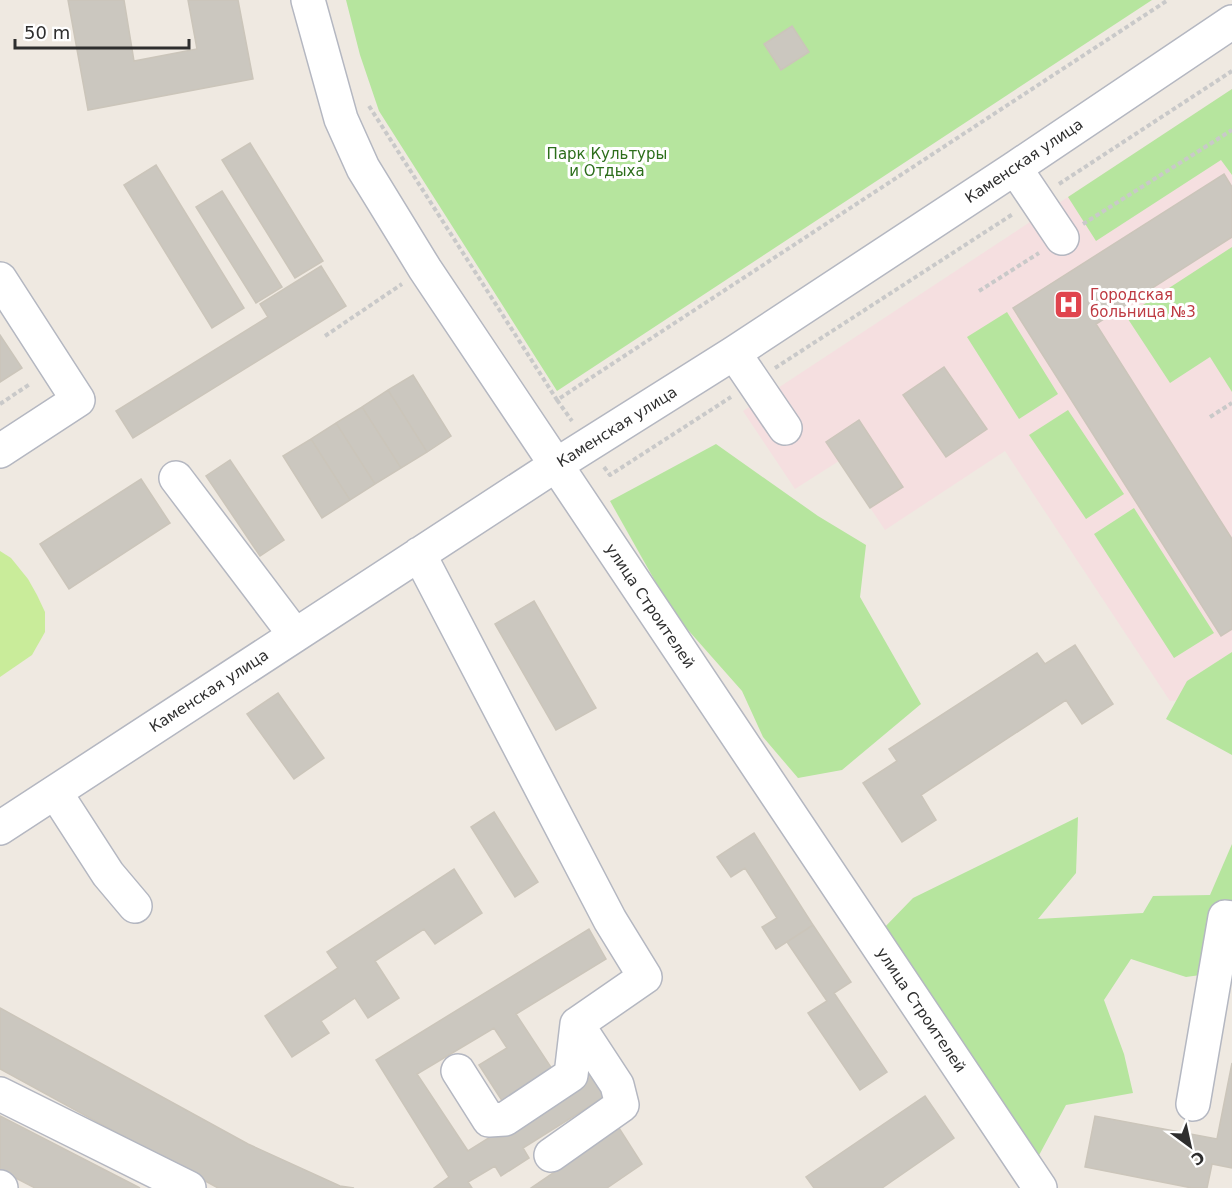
<svg xmlns="http://www.w3.org/2000/svg" width="1232" height="1188" viewBox="0 0 1232 1188" font-family="'DejaVu Sans',sans-serif">
<rect width="100%" height="100%" fill="#efe9e1"/>
<path fill="#f5dfe0" d="M1232,89V701H1170L1005,451L885,530L839,461L795,489L743,411Z"/>
<path fill="#b6e59e" d="M346,0H1152L557,391L379,111L360,55Z
M1232,89V175L1221,160L1096,241L1068,197Z
M1232,247V392L1210,357L1170,383L1126,316Z
M1007,312L1058,394L1019,419L967,337Z
M1068,410L1124,494L1086,519L1029,435Z
M716,444L818,516L866,545L860,597L921,704L842,770L798,778L763,737L742,691L673,613L610,501Z
M1134,508L1214,633L1174,658L1094,534Z
M1232,652V755L1166,719L1187,681Z
M1078,817L1076,873L1038,919L1143,913L1153,896L1210,895L1232,844V944L1229,971L1186,977L1131,959L1104,1000L1124,1054L1133,1093L1066,1105L1037,1159L881,931L913,898Z"/>
<path fill="#c9ec9a" d="M0,551L11,558L28,579L37,595L45,612V632L32,655L0,677Z"/>
<path fill="#cbc7bf" stroke="#cbc5ba" stroke-width="1.5" d="M68,0H124L134,61L197,49L188,0H238L253,79L88,110Z
M792,26L809,52L781,70L764,44Z
M250,143L323,261L295,278L222,160Z
M156,165L244,308L212,328L124,185Z
M1224,174L1232,187V237L1096,324L1232,539V629L1221,636L1013,308Z
M222,191L282,287L256,303L196,207Z
M321,266L346,306L133,438L116,411L268,317L260,304Z
M0,335L22,368L0,382Z
M944,367L987,429L946,457L903,395Z
M413,375L451,436L427,452L388,390Z
M388,390L427,452L401,468L362,407Z
M362,407L401,468L375,484L336,423Z
M859,420L903,487L870,508L826,442Z
M336,423L375,484L350,500L311,439Z
M311,439L350,500L322,518L283,456Z
M230,460L284,540L260,556L206,476Z
M141,479L170,523L69,589L40,544Z
M534,601L596,708L556,730L495,624Z
M1075,645L1113,704L1082,724L1066,700L921,795L936,820L902,842L863,783L897,761L889,749L1037,653L1045,664Z
M278,693L324,758L294,779L247,714Z
M494,812L538,882L515,897L471,827Z
M754,833L813,925L776,949L762,927L777,918L745,868L731,877L717,857Z
M454,869L482,913L435,944L424,929L375,961L399,998L368,1018L355,998L321,1021L329,1033L292,1057L265,1016L338,968L327,952Z
M813,925L851,982L834,993L887,1072L860,1090L808,1013L827,1001L787,942Z
M589,929L606,959L516,1014L558,1078L508,1110L479,1065L507,1048L494,1028L417,1074L468,1151L592,1073L606,1096L523,1148L529,1158L501,1176L495,1166L468,1182L472,1188H434L449,1177L376,1060Z
M0,1008L248,1144L340,1186L354,1188H218L0,1069Z
M1232,1063V1168L1212,1164L1207,1188H1192L1085,1167L1095,1116L1217,1139Z
M925,1096L954,1138L882,1188H814L806,1177Z
M0,1116L140,1188H35L0,1170Z
M619,1128L642,1164L607,1188H531Z"/>
<g fill="none" stroke-linecap="round" stroke-linejoin="round">
<defs>
<path id="minor" d="M308,0L341,119L363,168L425,269L1040,1188
M1015,168L1062,238
M0,279L78,400L0,451
M734,353L785,428
M176,478L295,635
M419,554L610,920L645,977L577,1024L617,1085L622,1105L551,1155
M55,792L108,874L135,906
M0,828L556,465L734,353L1015,168L1232,22
M458,1071L489,1120L505,1119L571,1075L577,1024
M0,1094L189,1188
M1193,1104L1225,917L1232,918
M0,1187L1,1188"/>
</defs>
<use href="#minor" stroke="#b4b7c1" stroke-width="36"/>
<path stroke="#c9c9c9" stroke-width="4" stroke-dasharray="4.5 3" stroke-linecap="butt" d="M369,106L557,400L1168,0
M1059,184L1232,71
M1083,224L1232,130
M979,291L1039,253
M325,336L402,284
M775,368L1013,214
M557,400L572,421
M0,404L30,384
M1210,417L1232,403
M604,467L610,475L731,397"/>
<use href="#minor" stroke="#fff" stroke-width="33"/>
</g>
<defs>
<symbol id="hospital-square" viewBox="-11 -11 22 22"><rect x="-9" y="-9" width="18" height="18" rx="4" fill="#e0444e" stroke="#fff"/><path d="M-5-5h3v3.5h4V-5h3V5h-3V1.5h-4V5h-3Z" fill="#fff"/></symbol>
</defs>
<g fill-rule="evenodd">
<use href="#hospital-square" x="1052" y="288" width="33" height="33"/>
</g>
<g text-anchor="middle" stroke-width="6" stroke-linejoin="round" paint-order="stroke">
<g font-size="15" fill="#2c6e1b" stroke="#fff">
<text x="607" y="159">Парк Культуры<tspan x="607" dy="17">и Отдыха</tspan></text>
</g>
<g font-size="15" fill="#2e2e2e" stroke="#fff">
<text transform="translate(1024 161) rotate(-34)" y="5">Каменская улица</text>
<text transform="translate(617 427) rotate(-32)" y="5">Каменская улица</text>
<text transform="translate(650 606) rotate(56)" y="5">улица Строителей</text>
<text transform="translate(209 691) rotate(-33)" y="5">Каменская улица</text>
<text transform="translate(921 1010) rotate(56)" y="5">улица Строителей</text>
</g>
<g font-size="15" fill="#be3a42" stroke="#fff" text-anchor="start">
<text x="1090" y="300">Городская<tspan x="1090" dy="17">больница №3</tspan></text>
</g>
</g>
<g transform="translate(1190 1146) rotate(147)" stroke="#ffffff" stroke-width="4.5" paint-order="stroke">
<path d="M0-4.5L10 22L0 15L-10 22Z" fill="#2e2e2e"/>
<text y="-9" font-size="16" font-weight="bold" text-anchor="middle" fill="#2e2e2e">С</text>
</g>
<path d="M15 39v9h174v-9" fill="none" stroke="#2e2e2e" stroke-width="3"/>
<text x="24" y="39" font-size="18" fill="#2e2e2e" stroke="#ffffff" stroke-width="4.5" paint-order="stroke">50 m</text>
</svg>
